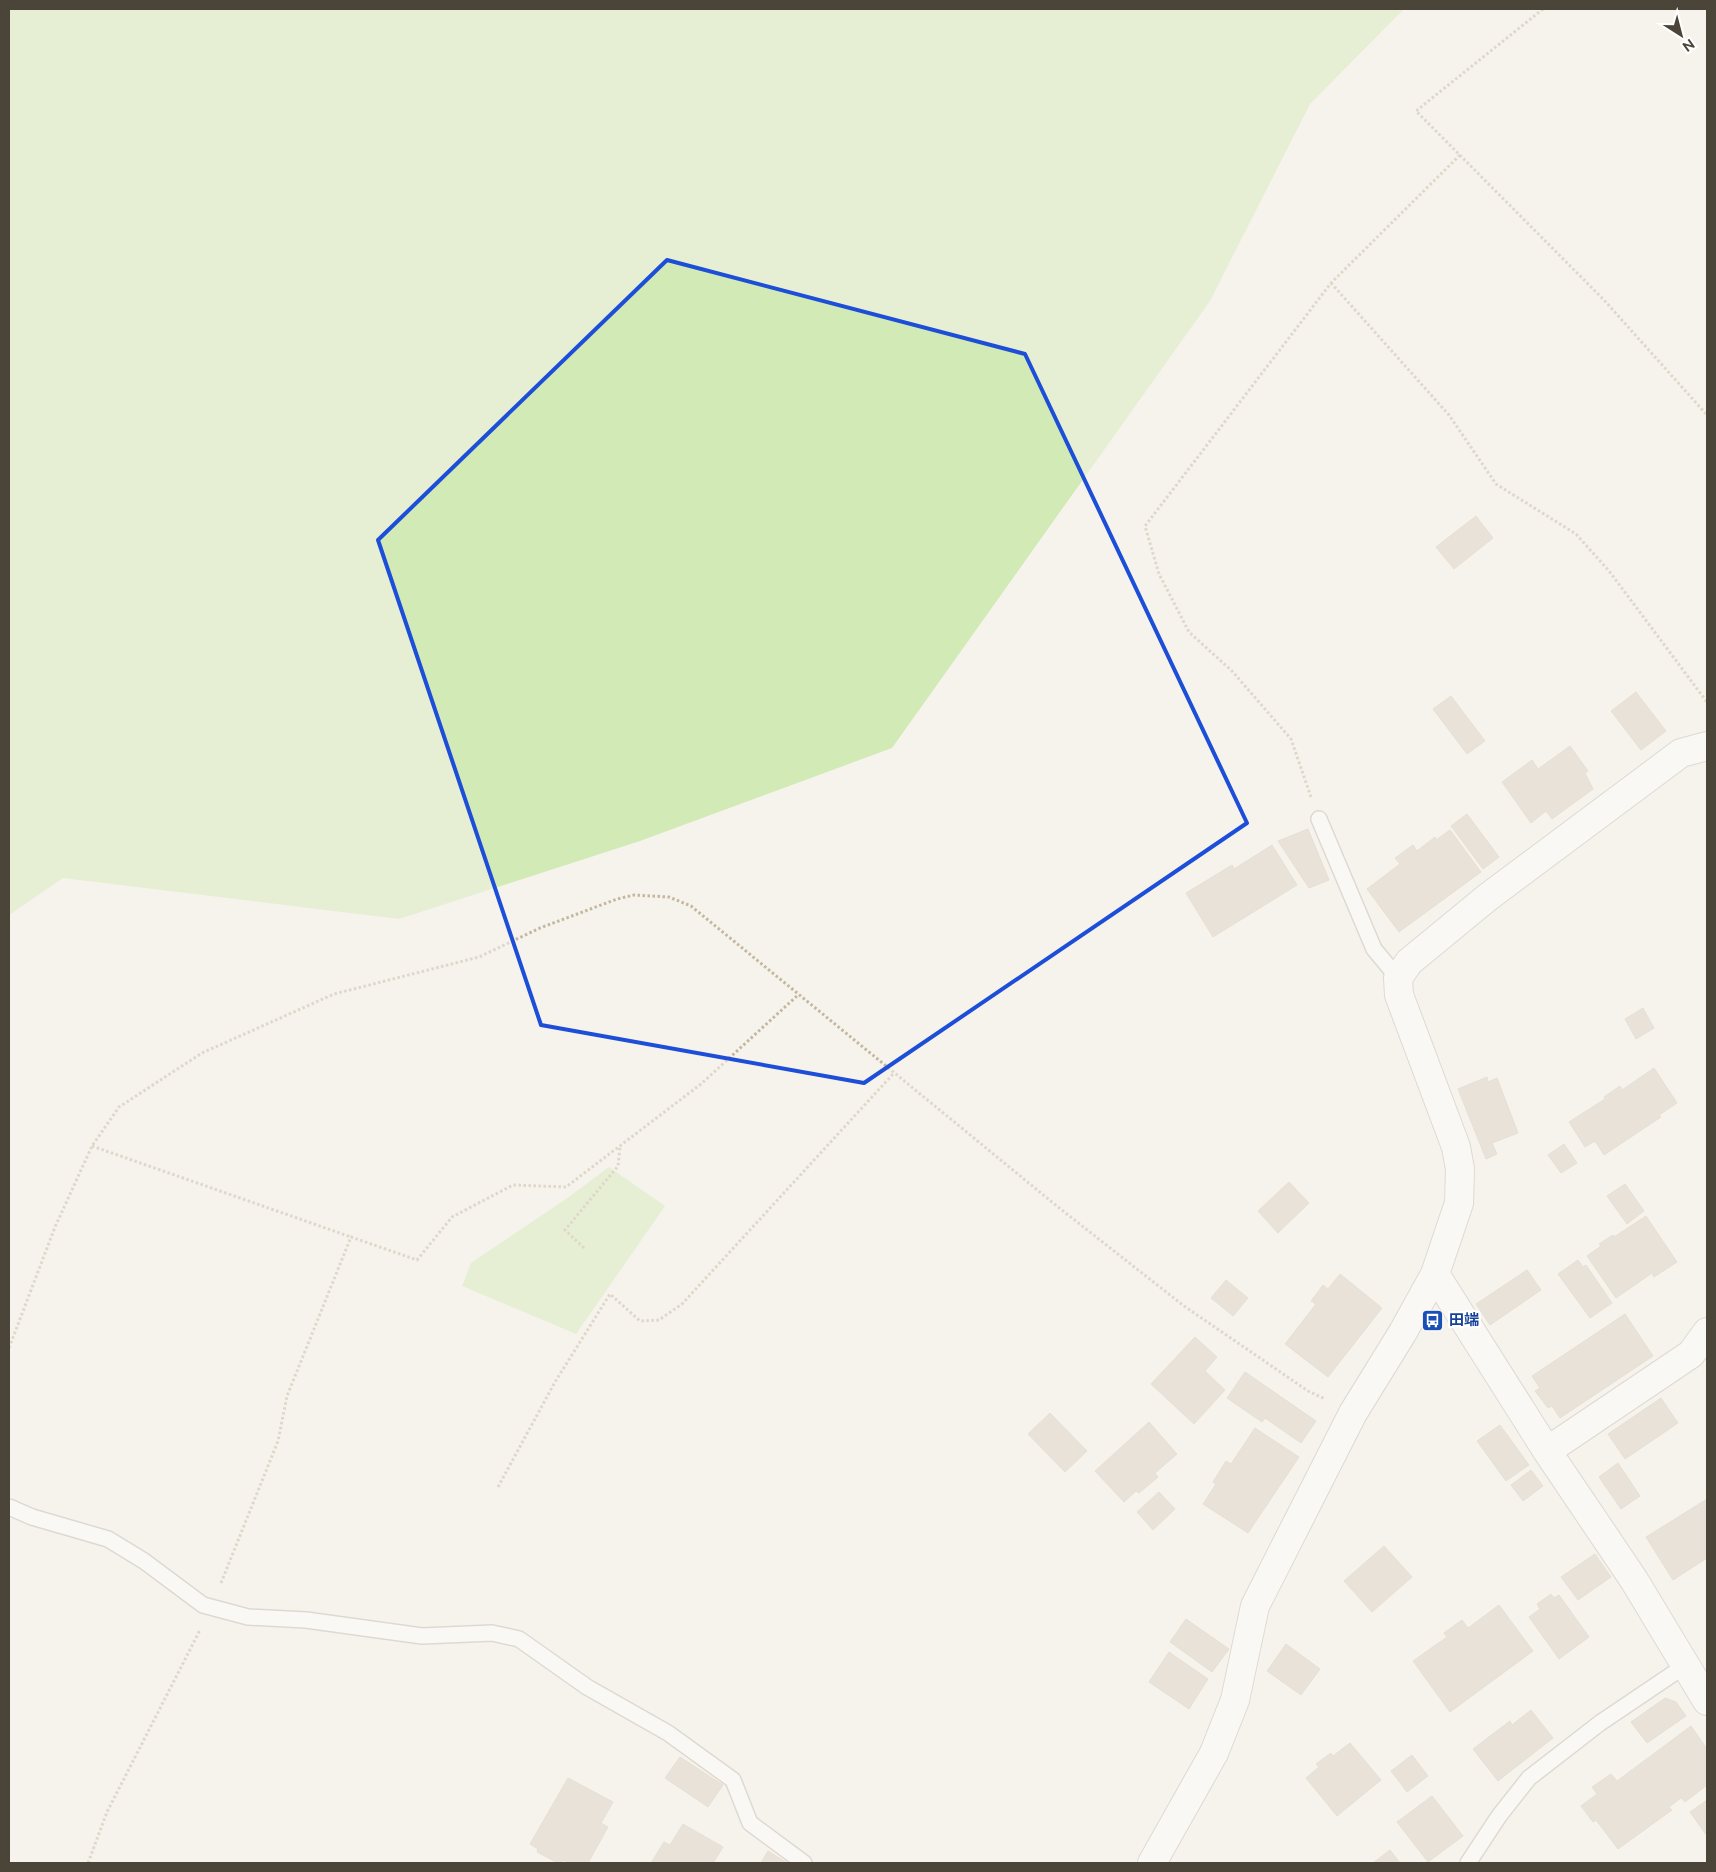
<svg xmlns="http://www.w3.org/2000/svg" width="1716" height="1872" viewBox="0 0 1716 1872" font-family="Raleway,'Noto Sans JP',sans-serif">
<rect width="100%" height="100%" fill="#f6f3ec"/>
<path fill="#d2eab5" d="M9,9H1404L1310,104L1210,301L892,748L640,841L399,919L63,878L9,915Z
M609,1167L665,1206L576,1334L462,1286L471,1263L566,1199Z"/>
<path fill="#d8cfc1" stroke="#d3c7b4" d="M1476,516L1493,538L1454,569L1436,547Z
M1636,692L1666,731L1641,750L1611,711Z
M1451,696L1485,741L1467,754L1433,709Z
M1570,746L1588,771L1585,773L1593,789L1552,819L1546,811L1531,823L1502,782L1532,760L1538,769Z
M1467,814L1499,857L1483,869L1451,826Z
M1308,829L1329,880L1309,888L1278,841Z
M1450,830L1481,872L1399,932L1367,889L1400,864L1395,858L1413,845L1417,851L1435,837L1436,840Z
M1272,845L1297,885L1213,937L1186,893L1232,865L1234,869Z
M1643,1008L1654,1028L1636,1039L1625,1019Z
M1654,1068L1677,1103L1659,1115L1661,1117L1604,1155L1595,1141L1585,1147L1569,1122L1605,1099L1604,1097L1620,1086L1622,1090Z
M1487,1077L1488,1082L1497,1078L1518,1133L1492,1143L1497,1154L1486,1159L1458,1089Z
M1564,1144L1577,1163L1561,1173L1548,1155Z
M1289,1182L1309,1203L1278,1233L1258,1211Z
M1625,1184L1644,1211L1627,1224L1607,1196Z
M1646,1216L1677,1262L1654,1277L1652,1273L1616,1298L1587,1256L1601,1246L1599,1244L1613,1235L1614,1237Z
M1578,1260L1583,1267L1586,1265L1612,1303L1590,1318L1558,1274Z
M1527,1270L1541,1290L1490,1325L1476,1304Z
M1340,1274L1382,1308L1328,1377L1285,1344L1316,1304L1311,1301L1323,1285L1328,1289Z
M1226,1280L1248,1298L1233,1316L1211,1298Z
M1625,1314L1653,1356L1560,1418L1552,1406L1548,1408L1535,1391L1540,1388L1532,1376Z
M1195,1337L1217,1357L1205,1371L1225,1390L1194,1424L1151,1384Z
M1245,1372L1316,1421L1301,1443L1265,1418L1262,1422L1227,1398Z
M1661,1398L1678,1423L1625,1459L1608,1434Z
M1050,1413L1087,1451L1065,1472L1028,1434Z
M1149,1422L1177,1454L1155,1473L1158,1477L1139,1493L1136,1491L1124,1502L1095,1471Z
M1500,1425L1529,1465L1506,1481L1477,1441Z
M1255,1428L1299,1457L1248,1533L1203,1504L1216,1484L1213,1482L1226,1461L1231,1464Z
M1618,1463L1640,1496L1621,1509L1599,1477Z
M1531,1470L1543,1486L1523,1501L1511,1485Z
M1159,1492L1175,1509L1153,1530L1137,1512Z
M1707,1499V1558L1673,1580L1646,1537Z
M1384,1546L1412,1577L1372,1612L1344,1581Z
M1595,1554L1611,1577L1578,1600L1561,1577Z
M1551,1594L1554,1598L1559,1595L1589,1637L1559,1659L1529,1617L1540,1609L1537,1604Z
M1499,1605L1533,1651L1450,1712L1413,1661L1447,1637L1444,1633L1462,1620L1468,1628Z
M1186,1619L1229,1649L1212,1672L1170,1642Z
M1286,1644L1320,1669L1301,1695L1267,1671Z
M1169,1652L1208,1679L1189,1709L1149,1682Z
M1665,1698L1676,1702L1686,1716L1647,1743L1631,1722Z
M1531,1710L1553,1738L1498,1781L1473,1749L1510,1721L1512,1725Z
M1691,1726L1707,1749V1785L1685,1802L1681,1798L1669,1807L1672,1810L1618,1849L1596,1820L1593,1822L1581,1806L1597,1794L1592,1787L1611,1774L1617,1781Z
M1350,1743L1381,1780L1337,1816L1306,1778L1319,1767L1316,1764L1331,1753L1333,1756Z
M1412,1755L1428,1776L1407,1792L1391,1771Z
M680,1757L723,1785L708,1807L665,1778Z
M568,1778L613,1802L601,1823L608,1827L588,1863H569L563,1860L561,1863H558L537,1852L538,1849L530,1844Z
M1432,1796L1463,1836L1428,1862L1397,1822Z
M1707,1800V1836L1690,1812Z
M683,1824L723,1847L713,1863H651L664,1842L670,1845Z
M1390,1850L1400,1863H1373Z
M768,1851L787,1863H761Z"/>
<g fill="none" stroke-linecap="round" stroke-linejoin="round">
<defs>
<path id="service" d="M1319,819L1374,949L1398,978
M9,1507L32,1517L108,1539L144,1561L203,1605L248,1617L306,1620L422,1636L492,1633L519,1639L587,1687L668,1733L733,1780L750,1823L804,1863
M1468,1863L1499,1816L1529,1778L1600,1723L1686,1665"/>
<path id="minor" d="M1435,1274L1547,1451L1634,1580L1707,1701
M1547,1451L1691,1354L1707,1332
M1152,1863L1214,1753L1235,1700L1255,1606L1353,1413L1403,1332L1435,1274L1459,1203L1460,1169L1456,1147L1399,995L1398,978L1409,962L1488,897L1681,753L1707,746"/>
</defs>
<use href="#service" stroke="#c2bbae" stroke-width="18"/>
<use href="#minor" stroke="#c2bbae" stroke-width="30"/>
<path stroke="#c4b79f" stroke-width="3" stroke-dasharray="2.5 2.5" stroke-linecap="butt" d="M1543,9L1416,111L1604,300L1707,415
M1331,283L1449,415L1496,484L1576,534L1609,571L1707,702
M1311,797L1291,739L1232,671L1189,632L1159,574L1145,526L1331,283L1460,155
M92,1146L351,1237
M584,1248L565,1230L618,1166L620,1147
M9,1348L55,1227L92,1146L119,1107L202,1053L334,994L479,957L540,928L617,899L634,895L669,897L691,906L1058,1207L1184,1306L1308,1391L1325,1399
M498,1487L555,1382L610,1294L640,1321L659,1320L682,1304L894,1073
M221,1583L278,1441L287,1396L351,1237L417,1260L452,1217L513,1185L566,1187L701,1084L798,995
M88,1863L107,1812L200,1630"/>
<use href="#service" stroke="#fff" stroke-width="15"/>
<use href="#minor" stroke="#fff" stroke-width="28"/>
</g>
<path d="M0 0H1716V1872H0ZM667,260L1025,354L1247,823L864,1083L541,1025L378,540Z" fill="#f6f3ec" fill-opacity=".55" fill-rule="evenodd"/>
<path fill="none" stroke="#1d4ed8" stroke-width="4" stroke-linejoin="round" d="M667,260L1025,354L1247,823L864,1083L541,1025L378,540Z"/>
<defs>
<symbol id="bus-square" viewBox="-11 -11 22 22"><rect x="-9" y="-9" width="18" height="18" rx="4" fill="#1a4fb4" stroke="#fff"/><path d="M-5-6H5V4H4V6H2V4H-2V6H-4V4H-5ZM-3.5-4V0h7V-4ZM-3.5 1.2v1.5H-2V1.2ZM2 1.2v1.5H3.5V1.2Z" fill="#fff"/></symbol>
</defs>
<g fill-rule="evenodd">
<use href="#bus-square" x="1420" y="1308" width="25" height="25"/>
</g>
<g text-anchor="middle" stroke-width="4.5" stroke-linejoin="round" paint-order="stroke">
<g font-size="15" font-weight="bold" fill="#164399" stroke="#fff" text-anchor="start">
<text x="1449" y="1325">田端</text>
</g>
</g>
<rect width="1716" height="1872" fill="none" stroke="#4b4439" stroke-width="20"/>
<g transform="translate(1681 35) rotate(144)" stroke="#ffffff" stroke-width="4" paint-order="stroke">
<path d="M0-4L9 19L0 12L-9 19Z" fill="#4b4439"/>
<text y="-8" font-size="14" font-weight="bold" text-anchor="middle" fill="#4b4439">N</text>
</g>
</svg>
